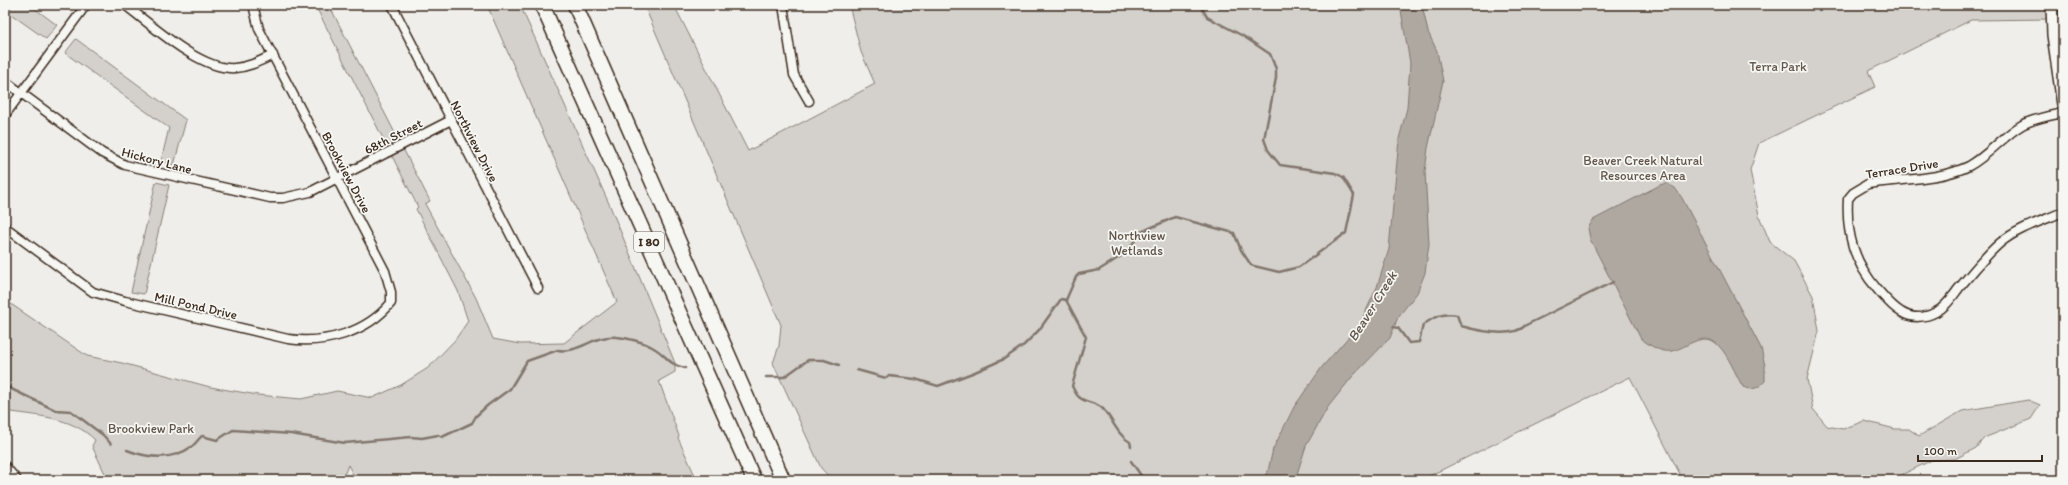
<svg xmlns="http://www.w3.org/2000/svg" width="2068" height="485" viewBox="0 0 2068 485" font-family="Itim,sans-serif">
<rect width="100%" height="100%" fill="#efeeea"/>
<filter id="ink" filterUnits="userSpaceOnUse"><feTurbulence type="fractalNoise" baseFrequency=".025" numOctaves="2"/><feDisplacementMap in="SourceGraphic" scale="8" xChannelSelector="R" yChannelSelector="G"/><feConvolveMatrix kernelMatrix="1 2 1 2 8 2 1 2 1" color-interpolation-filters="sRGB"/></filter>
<g filter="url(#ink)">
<path fill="#d4d1cc" stroke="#887e75" d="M5,5H30L57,25L46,39L5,10Z
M315,5H329L430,201L425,204L476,298L493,339L520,344L564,343L617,302L487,5H520L610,206L675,363V372L659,381L679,436L678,438L697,480H356L348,465L345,473L333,480H108L92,446L95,440C71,416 36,416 5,411V300L87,356L122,363L210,387L258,395L301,399L337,391L372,398L401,385L428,368L455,340L468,321L458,291L416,209L418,207Z
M644,5H674L748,151L875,84L861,52L849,5H2052L2053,19L1971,20L1868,71L1875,87L1759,143L1750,170L1759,216L1770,242L1794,261L1813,296L1819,331L1807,379L1813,409L1827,426L1843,429L1864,421L1895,429H1909L1919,436L1962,411L2028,400L2040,405L2031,419L1984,438L1976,448L1955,459L1932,460L1891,480H1683L1630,377L1421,480H832L821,468L773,363L779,346L781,325Z
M76,39L186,120L174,165L161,161L169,128L65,53Z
M156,182L169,185L144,294L131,292Z"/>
<path fill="#afa8a1" stroke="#81766d" d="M1400,5H1422L1428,32L1437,51L1443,81L1428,148L1425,171L1429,244L1425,273L1417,293L1398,317L1390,338L1352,377L1328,407L1306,446L1295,480H1262L1268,471L1273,449L1294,407L1322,367L1360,324L1377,287L1389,249L1399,139L1407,108L1410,63Z
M1666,183L1675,188L1682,198L1761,348L1765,366V381C1758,388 1753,391 1743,387C1735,374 1729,356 1718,345C1703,330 1687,348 1672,351C1660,353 1650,345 1641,339L1590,239L1588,228L1593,220L1660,185Z"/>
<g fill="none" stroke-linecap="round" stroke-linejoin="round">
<path stroke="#81766d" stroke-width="2.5" d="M1393,327L1398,328L1409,343L1419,342L1423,325C1434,317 1443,312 1457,315L1461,326C1479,331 1512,339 1526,325L1613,282
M857,370L886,378L889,376L915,379L938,386L975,372L1004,359L1024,345L1039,330L1059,302L1061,299L1066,300
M766,377H784L808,360H824L839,365
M5,386L55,410L71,411L103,435L111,444
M1131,446L1130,442C1117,435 1113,419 1102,408C1095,402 1085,403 1079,397C1076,395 1074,390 1072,386L1086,337L1066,300L1076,277L1079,274L1099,270L1126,253L1141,232L1175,217L1234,233L1241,250L1251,265L1254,266L1279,272L1299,267L1346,233L1354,195L1343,177L1335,173L1280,165L1268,150L1264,139L1276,78V69L1270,54L1243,36L1207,17L1200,5
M127,450C147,458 172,461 191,447C196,444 198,439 202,436L217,440L233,430L291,434L345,443L411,437L422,438L438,435L442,437L472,423L476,416L488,405L510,389L527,361L558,350C579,354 594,334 617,337C627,338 644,342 652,347C666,354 668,365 685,368
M1131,461L1144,480"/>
<defs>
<path id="street" d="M125,5C152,25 201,71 235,68C249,67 260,61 273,55
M392,5L538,288
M783,5L794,75L809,101
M5,81L102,153L125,165L270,198H283L310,192L451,120
M2063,113C2049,116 2035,118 2022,125C2003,136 1989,155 1969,166C1941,180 1899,179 1868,184L1853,193L1848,199C1846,234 1854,262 1877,289C1884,297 1892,307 1901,312C1912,319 1925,318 1936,312C1946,307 1952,297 1959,288C1972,273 1985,256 2000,243C2018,228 2042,221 2063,212
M5,115L86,5
M5,227L93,292L125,301L288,339C325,344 366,333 391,303V292L385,271L259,29L253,5
M5,466L17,480"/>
<path id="secondary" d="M2052,5L2053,35L2063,105"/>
<path id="highway" d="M542,5L754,480
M575,5L783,480"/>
</defs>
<use href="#street" stroke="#3b2a1e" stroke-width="11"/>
<use href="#secondary" stroke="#3b2a1e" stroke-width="14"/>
<use href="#highway" stroke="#3b2a1e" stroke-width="17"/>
<use href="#street" stroke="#f6f6f2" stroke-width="8"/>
<use href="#secondary" stroke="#f6f6f2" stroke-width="11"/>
<use href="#highway" stroke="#f6f6f2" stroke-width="14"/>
</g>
</g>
<g text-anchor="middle" stroke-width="3.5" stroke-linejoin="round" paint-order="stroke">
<rect fill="#f6f6f2" stroke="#73675e" stroke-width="1" x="634" y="232" width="30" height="20" rx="3"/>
<g font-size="12" font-weight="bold" fill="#3b2a1e">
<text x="649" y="246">I 80</text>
</g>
<g font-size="13" fill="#61544a" stroke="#f6f6f2">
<text x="1778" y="71">Terra Park</text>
<text x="1643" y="165">Beaver Creek Natural<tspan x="1643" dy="15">Resources Area</tspan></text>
<text x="1137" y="240">Northview<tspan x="1137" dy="15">Wetlands</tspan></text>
<text x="151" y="433">Brookview Park</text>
</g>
<g font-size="13" fill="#3b2a1e" stroke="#f6f6f2">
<text transform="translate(393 136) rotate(-27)" y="5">68th Street</text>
<text transform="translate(475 141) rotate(63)" y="5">Northview Drive</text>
<text transform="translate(157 160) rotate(15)" y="5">Hickory Lane</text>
<text transform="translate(1902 168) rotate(-9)" y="5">Terrace Drive</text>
<text transform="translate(347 172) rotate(62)" y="5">Brookview Drive</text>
<text transform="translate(196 305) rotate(13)" y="5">Mill Pond Drive</text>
</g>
<g font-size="14" font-style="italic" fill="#64564c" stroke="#f6f6f2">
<text transform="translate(1372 306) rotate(-58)" y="5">Beaver Creek</text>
</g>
</g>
<rect width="2068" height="485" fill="none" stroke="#f6f6f2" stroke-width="20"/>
<rect x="10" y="10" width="2048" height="465" fill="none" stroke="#3b2a1e" stroke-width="1.5" filter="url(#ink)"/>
<path d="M1918 455v6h124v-6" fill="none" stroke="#3b2a1e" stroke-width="2"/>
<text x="1924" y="455" font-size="12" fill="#3b2a1e" stroke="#f6f6f2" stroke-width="3" paint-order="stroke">100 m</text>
</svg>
